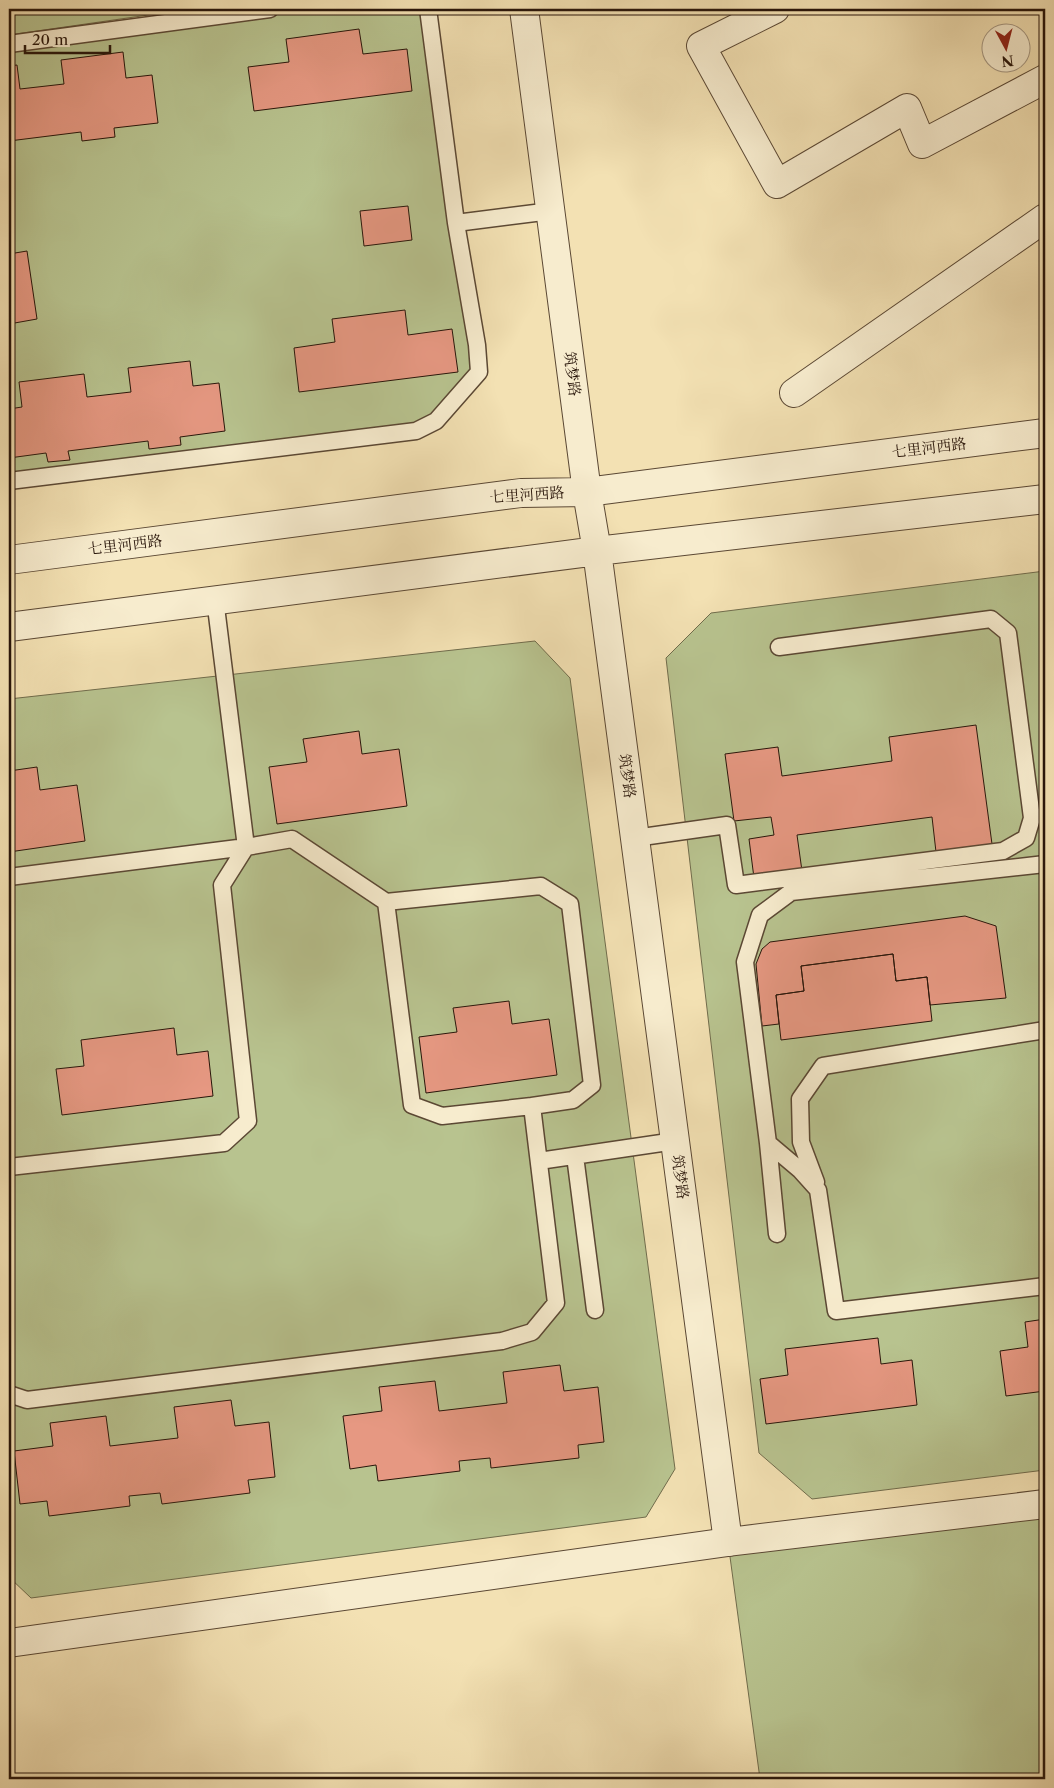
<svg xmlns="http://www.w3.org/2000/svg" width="1054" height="1788" viewBox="0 0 1054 1788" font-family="'Libre Caslon Text','Noto Serif SC',serif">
<rect width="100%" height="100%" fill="#f3e1b3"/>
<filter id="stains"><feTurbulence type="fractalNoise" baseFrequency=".004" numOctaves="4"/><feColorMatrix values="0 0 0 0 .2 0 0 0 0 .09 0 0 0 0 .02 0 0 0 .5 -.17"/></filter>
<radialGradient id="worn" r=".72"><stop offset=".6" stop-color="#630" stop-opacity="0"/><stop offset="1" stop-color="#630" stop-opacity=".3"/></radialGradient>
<path fill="#b8c38f" stroke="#706c4c" d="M9,9H190L9,35Z
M270,9H428L479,372L436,421L9,481V44Z
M1045,571V1470L812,1499L759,1453L666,658L711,613Z
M535,641L570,678L675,1469L646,1517L31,1598L9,1577V699Z
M1045,1504V1779H760L728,1542Z"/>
<path fill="#e69882" stroke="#28150a" d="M359,29L363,54L407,49L412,91L254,111L248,67L289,62L286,39Z
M123,52L126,78L152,75L158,123L114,128L115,137L82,141L81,132L9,141V66L17,65L20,89L64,84L61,60Z
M408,206L412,240L364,246L360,211Z
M27,251L37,319L9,324V254Z
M405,310L408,335L452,329L458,372L299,392L294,348L335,342L332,319Z
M190,361L193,386L219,383L225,431L180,437L181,445L149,449L148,441L68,451L70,460L48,462L46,453L9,458V409L22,407L19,382L84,374L87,397L131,392L128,368Z
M976,725L992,844L936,852L932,817L797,835L802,871L754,878L749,839L774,835L771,817L734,821L725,754L778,747L782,776L892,761L889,737Z
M359,731L362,754L399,749L407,806L277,824L269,767L307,762L303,739Z
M37,767L40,790L77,785L85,841L9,852V771Z
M965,916L996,926L1006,998L930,1005L927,977L896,981L893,954L801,966L804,991L776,995L779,1024L762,1026L756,964L762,949L770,942Z
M893,954L896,981L927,977L932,1021L781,1040L776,995L804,991L801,966Z
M509,1001L512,1024L549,1019L557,1075L426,1093L419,1037L457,1032L453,1008Z
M174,1028L177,1055L208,1051L213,1096L62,1115L56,1069L84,1066L81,1040Z
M1045,1319V1391L1006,1396L1000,1351L1028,1347L1025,1322Z
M878,1338L881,1364L912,1360L917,1405L766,1424L760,1379L788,1375L785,1349Z
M560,1365L564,1391L598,1387L604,1442L578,1445L579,1458L491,1468L490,1458L459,1461L460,1471L378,1481L376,1465L350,1469L343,1416L382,1411L379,1387L435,1381L439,1411L507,1403L503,1372Z
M231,1400L235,1426L269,1422L275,1477L248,1480L250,1493L162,1504L160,1493L129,1496L130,1506L49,1516L47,1501L20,1504L14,1451L53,1446L50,1423L106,1416L110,1446L178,1438L174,1407Z"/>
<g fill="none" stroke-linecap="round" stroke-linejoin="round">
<defs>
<path id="service" d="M9,44L270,9
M456,223L551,211
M9,481L416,431L436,421L479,372L477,345L456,223L428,9
M635,838L727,825L736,885L1003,851L1026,838L1032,818L1008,633L991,619L779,647
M1045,864L791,892L760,915L745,962L768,1143L800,1170L818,1190L836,1311L1045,1286
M9,877L246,847L292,839L386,902L541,886L570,904L592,1085L573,1100L532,1106L556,1303L532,1332L502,1341L27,1400L9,1394
M386,902L412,1105L442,1116L532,1106
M768,1143L777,1234
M575,1156L595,1310
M539,1161L675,1141
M9,1167L224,1143L248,1121L222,885L246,847L215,599
M816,1182L801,1142L800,1099L823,1066L1045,1030"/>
<path id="minor" d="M775,9L701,46L777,184L907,108L922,144L1045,79
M794,393L1045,218
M9,1643L728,1542L1045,1504"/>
<path id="tertiary" d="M524,9L587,492L597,551L728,1542
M9,560L521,493L587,492L1045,433
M9,627L597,551L1045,499"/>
</defs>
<use href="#service" stroke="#5b4834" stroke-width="19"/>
<use href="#minor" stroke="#5b4834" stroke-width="30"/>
<use href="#tertiary" stroke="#5b4834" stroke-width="30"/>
<use href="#service" stroke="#f7ecce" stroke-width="16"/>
<use href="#minor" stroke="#f7ecce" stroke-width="28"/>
<use href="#tertiary" stroke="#f7ecce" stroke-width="28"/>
</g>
<g text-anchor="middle" stroke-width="5" stroke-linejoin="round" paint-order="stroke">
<g font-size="15" fill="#28150a" stroke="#f7ecce">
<text transform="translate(572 374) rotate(83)" y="5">筑梦路</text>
<text transform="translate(929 448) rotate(-7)" y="5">七里河西路</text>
<text transform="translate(527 495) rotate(-4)" y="5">七里河西路</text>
<text transform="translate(125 545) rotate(-7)" y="5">七里河西路</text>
<text transform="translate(627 776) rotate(82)" y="5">筑梦路</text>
<text transform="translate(680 1177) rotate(82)" y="5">筑梦路</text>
</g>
</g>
<rect width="1054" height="1788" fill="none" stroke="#f3e1b3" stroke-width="30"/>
<rect x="10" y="10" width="1034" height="1768" fill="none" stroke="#28150a" stroke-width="2.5"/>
<rect x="15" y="15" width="1024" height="1758" fill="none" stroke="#28150a"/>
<g transform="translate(1006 48) rotate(173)"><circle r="24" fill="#f7ecce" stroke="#a49680"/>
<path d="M0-4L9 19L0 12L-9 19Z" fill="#8f2418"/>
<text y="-8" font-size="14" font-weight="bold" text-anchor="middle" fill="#28150a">N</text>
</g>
<path d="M25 45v8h85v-8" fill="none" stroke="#28150a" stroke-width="2.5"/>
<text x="32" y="45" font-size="15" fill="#28150a" stroke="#f7ecce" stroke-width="4" paint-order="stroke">20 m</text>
<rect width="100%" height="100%" filter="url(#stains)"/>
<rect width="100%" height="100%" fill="url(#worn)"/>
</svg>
